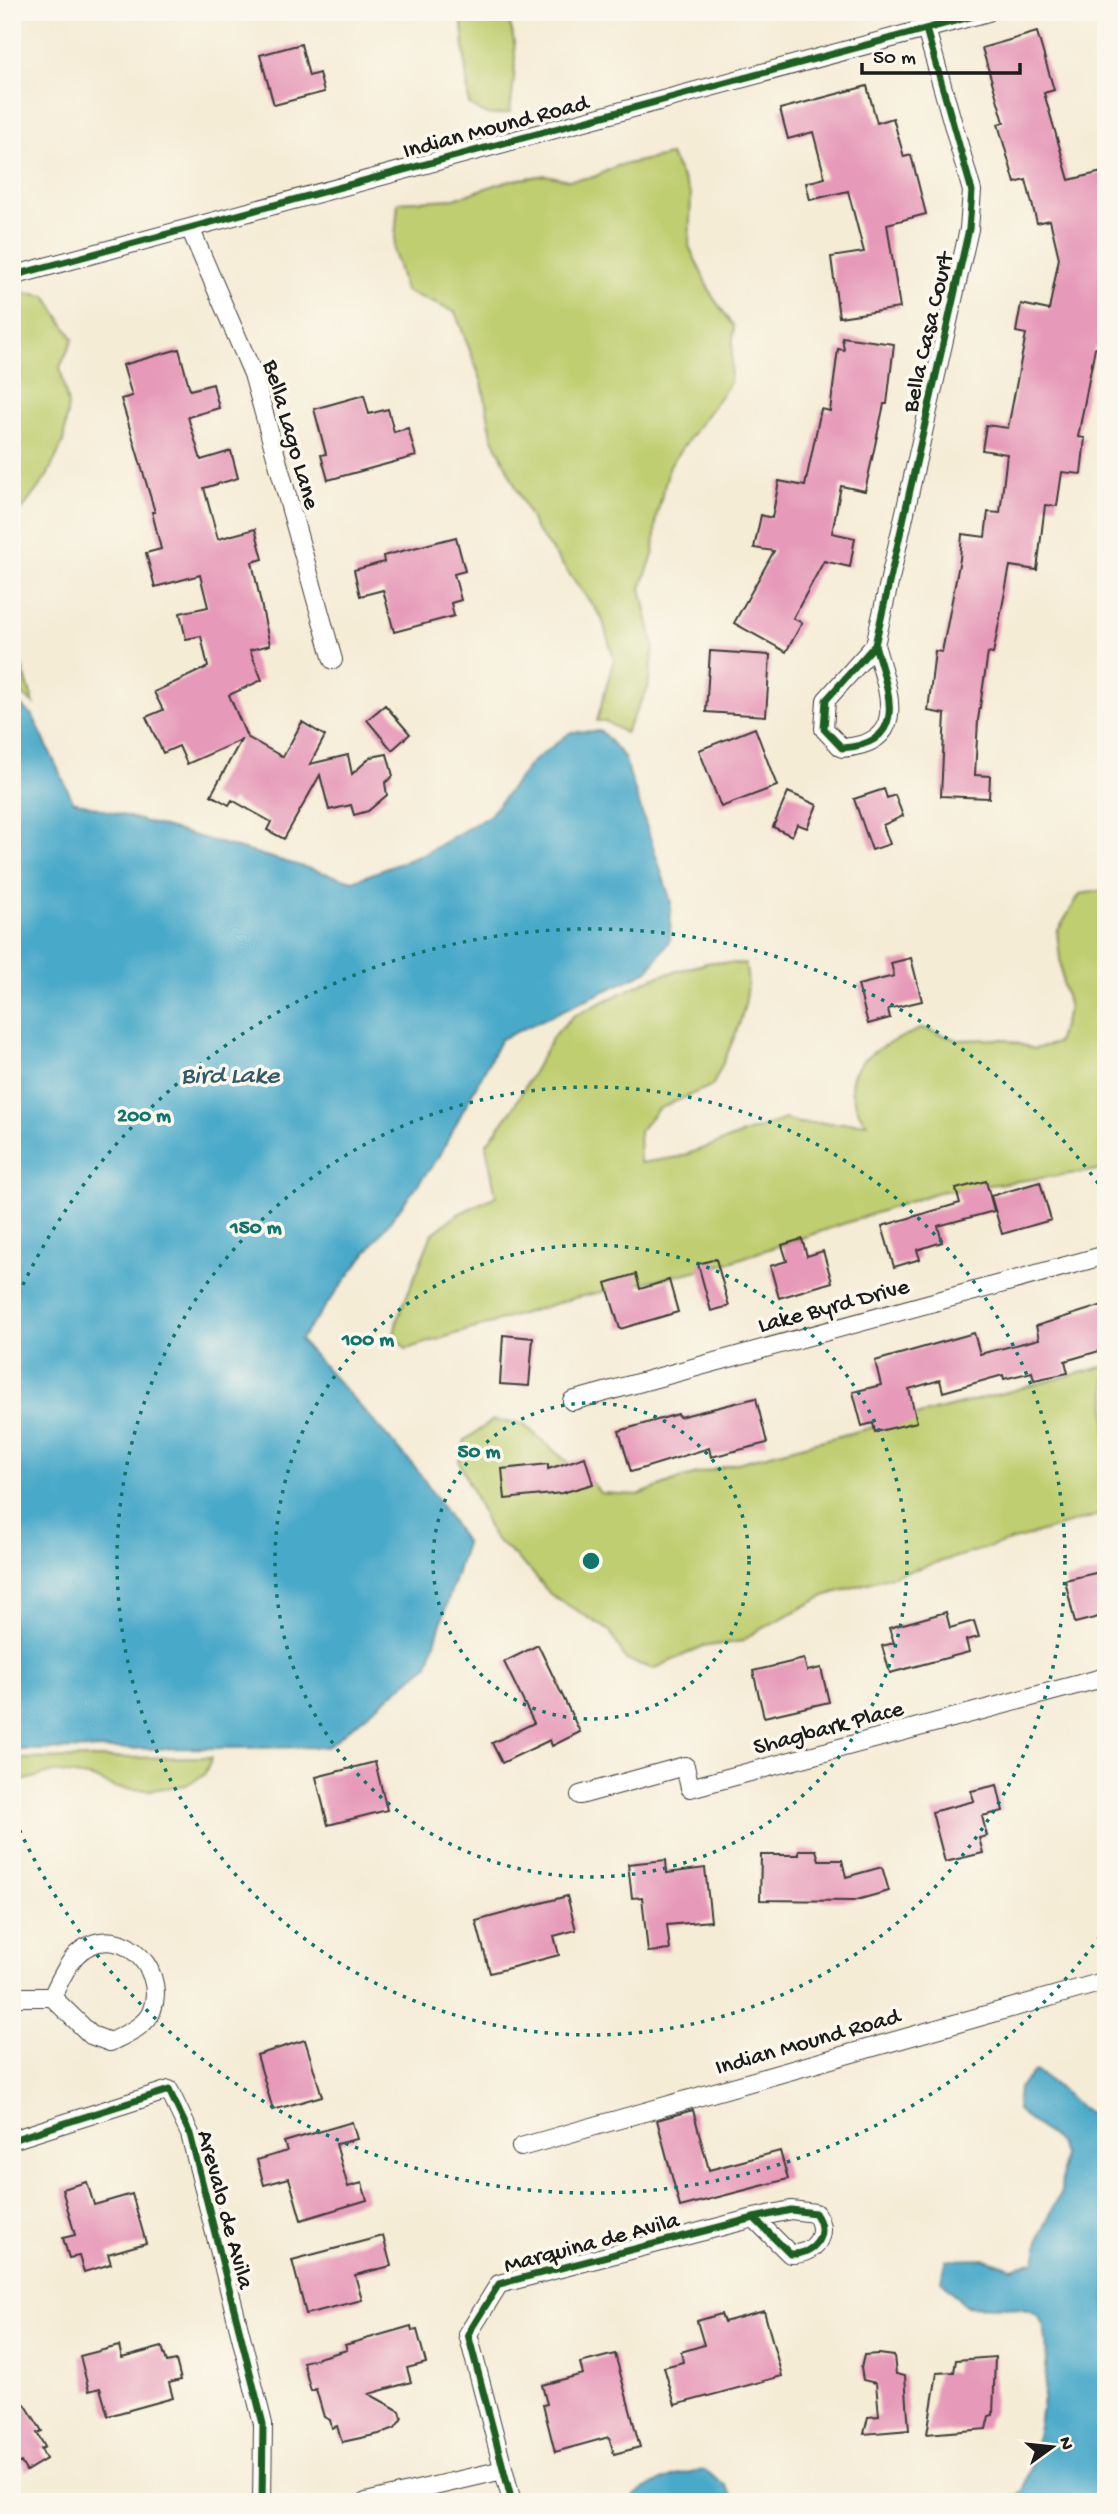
<svg xmlns="http://www.w3.org/2000/svg" width="1118" height="2514" viewBox="0 0 1118 2514" font-family="'Gochi Hand',sans-serif">
<rect width="100%" height="100%" fill="#fbf7ec"/>
<filter id="ink" filterUnits="userSpaceOnUse"><feTurbulence type="fractalNoise" baseFrequency=".0143" numOctaves="2"/><feDisplacementMap in="SourceGraphic" scale="14" xChannelSelector="R" yChannelSelector="G"/><feConvolveMatrix kernelMatrix="1 2 1 2 8 2 1 2 1" color-interpolation-filters="sRGB"/></filter>
<filter id="wash" filterUnits="userSpaceOnUse"><feTurbulence type="fractalNoise" baseFrequency=".00686" numOctaves="4" result="noise"/><feDisplacementMap in="SourceGraphic" scale="28" xChannelSelector="R" yChannelSelector="G"/><feGaussianBlur stdDeviation="1.57" result="paint"/><feColorMatrix in="noise" values="0 0 0 0 0 0 0 0 0 0 0 0 0 0 0 0 0 1.4 0 .05"/><feComposite in="paint" operator="in"/></filter>
<g filter="url(#wash)">
<rect width="100%" height="100%" fill="#f5ecd6"/>
<path fill="#bfce70" stroke="#6e7546" stroke-width="2" d="M461,12H505C521,43 514,79 510,112C491,117 484,116 469,104Z
M670,155L691,195L689,246L712,296L734,326L730,383L670,465L656,518L654,552L641,588L654,647L648,688L625,733L605,721H597L614,659L602,618L535,528L492,436L482,382L455,312L405,291L394,251L398,202L454,199L507,181L546,175L568,180L594,177L617,166Z
M12,291L46,296L73,339L60,367L68,405L63,443L47,476L12,523Z
M12,636L34,704L12,686Z
M1106,890V1169L938,1192L718,1266L574,1298L406,1349L394,1336L397,1320L432,1234L456,1215L496,1196L486,1145L513,1108L554,1035L573,1016L655,977L711,962L745,964C756,1002 728,1050 713,1085L658,1109L639,1131L640,1163L679,1157L785,1119L798,1123H867C860,1118 858,1109 854,1100C838,1059 896,1040 923,1028L957,1040L1004,1039L1034,1049L1057,1043L1069,1008L1063,985L1057,932L1080,894Z
M1106,1366V1513L824,1596L755,1632L743,1641L701,1647L654,1669L626,1660L610,1631L550,1594L531,1571L492,1536L459,1461L465,1440L493,1420L523,1424L566,1461L576,1479L593,1483L600,1493L638,1495L683,1478L763,1456Z
M212,1757L204,1775L186,1785L150,1790L116,1788L93,1778L54,1772L12,1784V1759Z"/>
<path fill="#4aa9c9" stroke="#336272" stroke-width="2" d="M12,698L33,716L73,801L353,881L424,854L490,815L531,763L571,732L601,731L624,757L671,902L670,940L648,971L501,1039L438,1158L300,1340L416,1468L466,1543L428,1665L327,1747L12,1750Z
M1035,2071C1061,2085 1078,2111 1106,2122V2502H1011C1016,2497 1023,2492 1025,2485C1035,2457 1059,2337 1038,2316C1025,2303 984,2308 965,2306L941,2280L946,2260L985,2259L1012,2268L1035,2261L1040,2236L1061,2192L1063,2155L1059,2143L1017,2110L1019,2088Z
M705,2470L725,2485L736,2502H629C641,2485 684,2471 705,2470Z"/>
<g id="blocks">
<path fill="#e699b8" d="M1037,32L1054,90L1044,93L1069,180L1106,171V351L1095,348L1078,437L1085,438L1081,474L1062,472L1057,506L1045,505L1037,570L1010,566L993,654L988,653L978,720L975,775L990,776L989,798L941,796L945,714L928,711L935,651L942,652L960,559L962,534L985,537L988,512L1000,513L1007,454L982,450L986,425L1008,428L1026,334L1016,332L1021,304L1049,310L1059,258L1050,220L1037,223L1026,180L1015,183L998,124L1004,122L982,48Z
M301,44L309,76L319,73L324,92L274,105L260,55Z
M867,86L877,123L893,118L904,157L911,155L926,214L887,224L900,308L839,317L831,257L864,252L848,191L810,200L806,183L825,178L813,132L788,139L780,109Z
M842,337L894,344L887,404H884L865,491L841,486L832,533L855,538L850,567L824,561L793,618L802,623L786,652L734,623L774,551L754,548L761,515L772,518L779,481L805,486L821,409L830,411L838,349L844,350Z
M179,349L190,390L213,384L219,408L188,417L201,460L231,451L238,478L204,488L218,539L255,529L263,559L252,562L270,645L250,650L262,680L229,695L247,737L283,757L302,722L325,736L310,764L348,755L352,774L371,757L387,754L393,776L385,783L387,795L368,811L354,815L351,805L329,810L320,775L284,839L267,830L271,822L232,800L229,805L211,795L241,740L187,764L179,746L163,753L146,717L163,710L154,692L208,667L201,636L186,639L180,613L208,607L200,575L155,587L146,553L161,549L152,512H155L121,399L132,396L123,365Z
M364,395L369,414L388,409L394,432L408,428L416,456L328,480L321,455L326,454L314,409Z
M456,537L465,571L454,574L461,600L451,603L454,616L394,632L383,590L360,596L354,570L384,562L383,556Z
M710,651L770,655L766,716L706,712Z
M385,705L410,734L392,750L367,720Z
M755,728L777,786L721,807L699,750Z
M884,789L887,798L895,795L903,816L883,825L890,844L872,850L854,799Z
M788,792L817,805L807,828L797,824L792,836L773,827Z
M911,958L922,1001L888,1009L890,1018L868,1024L858,985L894,976L891,963Z
M986,1181L994,1211L938,1226L942,1242L917,1250L920,1259L894,1267L882,1226L960,1203L956,1189Z
M1040,1182L1051,1220L1002,1234L991,1196Z
M802,1239L807,1256L823,1251L832,1282L779,1298L770,1266L787,1261L782,1245Z
M716,1259L729,1306L711,1311L698,1264Z
M636,1274L640,1289L669,1280L678,1312L620,1329L606,1283Z
M1106,1304V1349L1065,1361L1068,1373L1034,1380L1032,1372L1004,1379L1003,1375L943,1392L940,1380L909,1389L917,1422L875,1432L873,1423L862,1426L853,1392L881,1385L875,1361L974,1333L980,1354L1039,1339L1036,1326Z
M503,1335L533,1338L529,1386L500,1384Z
M756,1398L767,1443L711,1457L709,1448L631,1472L619,1431L678,1414L679,1417Z
M585,1457L593,1484L562,1493L505,1499L502,1469L548,1464V1469Z
M1104,1571L1106,1615L1075,1623L1065,1580Z
M946,1612L950,1628L974,1621L979,1637L966,1640L969,1652L890,1673L882,1646L894,1643L889,1628Z
M538,1645L580,1732L552,1746L550,1740L502,1763L492,1743L534,1723L504,1662Z
M804,1659L807,1671L821,1668L829,1702L764,1717L753,1671Z
M375,1762L387,1810L328,1825L316,1777Z
M997,1785L1003,1811L982,1816L987,1836L979,1838L983,1853L945,1862L932,1812L974,1801L971,1791Z
M799,1850H816L819,1860H842L846,1877L882,1867L889,1891L853,1901L760,1900L761,1855H799Z
M666,1860L667,1873L705,1868L711,1921L667,1925L670,1950L648,1952L642,1897L632,1898L628,1864Z
M567,1896L576,1930L554,1936L559,1955L490,1973L476,1921Z
M305,2040L322,2096L273,2110L257,2055Z
M693,2110L709,2170L780,2151L788,2179L680,2207L657,2120Z
M352,2122L357,2139L336,2144L348,2187L362,2183L367,2200L301,2220L289,2178L264,2185L257,2160L287,2151L284,2142Z
M87,2182L94,2205L132,2194L146,2243L108,2254L111,2264L84,2272L79,2256L69,2258L63,2238L75,2235L62,2189Z
M383,2236L391,2266L355,2275L362,2300L306,2314L292,2260Z
M764,2311L782,2376L675,2405L664,2367L683,2362L681,2352L704,2345L697,2321L721,2314L724,2322Z
M411,2326L412,2331L417,2330L426,2363L407,2368L411,2382L369,2394L400,2411L402,2418L395,2428L379,2434L342,2442L337,2426L332,2428L330,2420L324,2417L316,2389L311,2391L303,2362L347,2350L345,2345Z
M119,2346L122,2358L162,2347L167,2362L176,2360L181,2380L169,2383L173,2398L108,2416L100,2388L89,2391L80,2356Z
M615,2354L640,2447L614,2454L609,2437L555,2452L543,2405L547,2404L542,2385L583,2374L580,2363Z
M879,2354L894,2356L896,2374L905,2376L909,2430L864,2434L868,2417L879,2416L876,2383L863,2380L861,2368L864,2355Z
M995,2357L993,2415L989,2416L986,2429L927,2434L937,2373L954,2372L956,2360Z
M25,2404L42,2431L37,2433L45,2447L41,2449L46,2459L26,2471L21,2462L12,2467V2412Z"/>
</g>
</g>
<g filter="url(#ink)">
<use href="#blocks" fill-opacity="0" stroke="#3d3b38" stroke-width="2"/>
<g fill="none" stroke-linecap="round" stroke-linejoin="round">
<defs>
<path id="street" d="M190,228L253,374L333,660
M12,276L988,12
M875,645C888,691 911,743 842,748L824,729L826,700L875,645L969,229L972,191L926,29
M572,1401L1106,1255
M580,1795L685,1766L690,1788L1106,1677
M12,1997H52L91,2035L110,2042C124,2035 147,2026 152,2010C168,1966 115,1917 76,1955C66,1966 58,1984 52,1997
M12,2140L169,2090L190,2134L263,2424L262,2502
M521,2147L1106,1981
M366,2502L503,2470
M512,2502L468,2334L499,2284L754,2218L791,2210L815,2213C830,2234 815,2255 790,2254L754,2218"/>
</defs>
<use href="#street" stroke="#3d3b38" stroke-width="20"/>
<use href="#street" stroke="#fff" stroke-width="18"/>
<defs>
<path id="cycleway" d="M12,276L988,12
M875,645C888,691 911,743 842,748L824,729L826,700L875,645L969,229L972,191L926,29
M12,2140L169,2090L190,2134L263,2424L262,2502
M512,2502L468,2334L499,2284L754,2218L791,2210L815,2213C830,2234 815,2255 790,2254L754,2218"/>
</defs>
<use href="#cycleway" stroke="#fbf7ec" stroke-width="11"/>
<use href="#cycleway" stroke="#1b5e20" stroke-width="7"/>
</g>
</g>
<g fill="none" stroke="#0f766e" stroke-width="3.5" stroke-dasharray="3.5 7">
<circle cx="591" cy="1561" r="158"/>
<circle cx="591" cy="1561" r="316"/>
<circle cx="591" cy="1561" r="474"/>
<path d="M1106 1928A632 632 0 0 1 14 1818M14 1304A632 632 0 0 1 1106 1194"/>
</g>
<g text-anchor="middle" stroke-width="7" stroke-linejoin="round" paint-order="stroke">
<g font-size="24" fill="#1c1c1c" stroke="#fbf7ec">
<text transform="translate(495 125) rotate(-15)" y="8">Indian Mound Road</text>
<text transform="translate(926 332) rotate(-77)" y="8">Bella Casa Court</text>
<text transform="translate(293 434) rotate(74)" y="8">Bella Lago Lane</text>
<text transform="translate(833 1304) rotate(-15)" y="8">Lake Byrd Drive</text>
<text transform="translate(828 1726) rotate(-15)" y="8">Shagbark Place</text>
<text transform="translate(807 2040) rotate(-16)" y="8">Indian Mound Road</text>
<text transform="translate(227 2209) rotate(75)" y="8">Arevalo de Avila</text>
<text transform="translate(591 2241) rotate(-15)" y="8">Marquina de Avila</text>
</g>
<g font-size="26" font-style="italic" fill="#315b6a" stroke="#fbf7ec">
<text x="230" y="1082">Bird Lake</text>
</g>
</g>
<circle cx="591" cy="1561" r="10" fill="#0f766e" stroke="#fbf7ec" stroke-width="3.5"/>
<g font-size="21" text-anchor="middle" font-weight="bold" fill="#0f766e" stroke="#fbf7ec" stroke-width="7" stroke-linejoin="round" paint-order="stroke">
<text x="144" y="1121">200 m</text>
<text x="256" y="1233">150 m</text>
<text x="368" y="1345">100 m</text>
<text x="479" y="1457">50 m</text>
</g>
<rect width="1118" height="2514" fill="none" stroke="#fbf7ec" stroke-width="42"/>
<g transform="translate(1052 2447) rotate(75)" stroke="#fbf7ec" stroke-width="5" paint-order="stroke">
<path d="M0-5L12 26L0 18L-12 26Z" fill="#1c1c1c"/>
<text y="-10" font-size="19" font-weight="bold" text-anchor="middle" fill="#1c1c1c">N</text>
</g>
<path d="M862 63v10h158v-10" fill="none" stroke="#1c1c1c" stroke-width="3.5"/>
<text x="873" y="63" font-size="21" fill="#1c1c1c" stroke="#fbf7ec" stroke-width="5" paint-order="stroke">50 m</text>
</svg>
